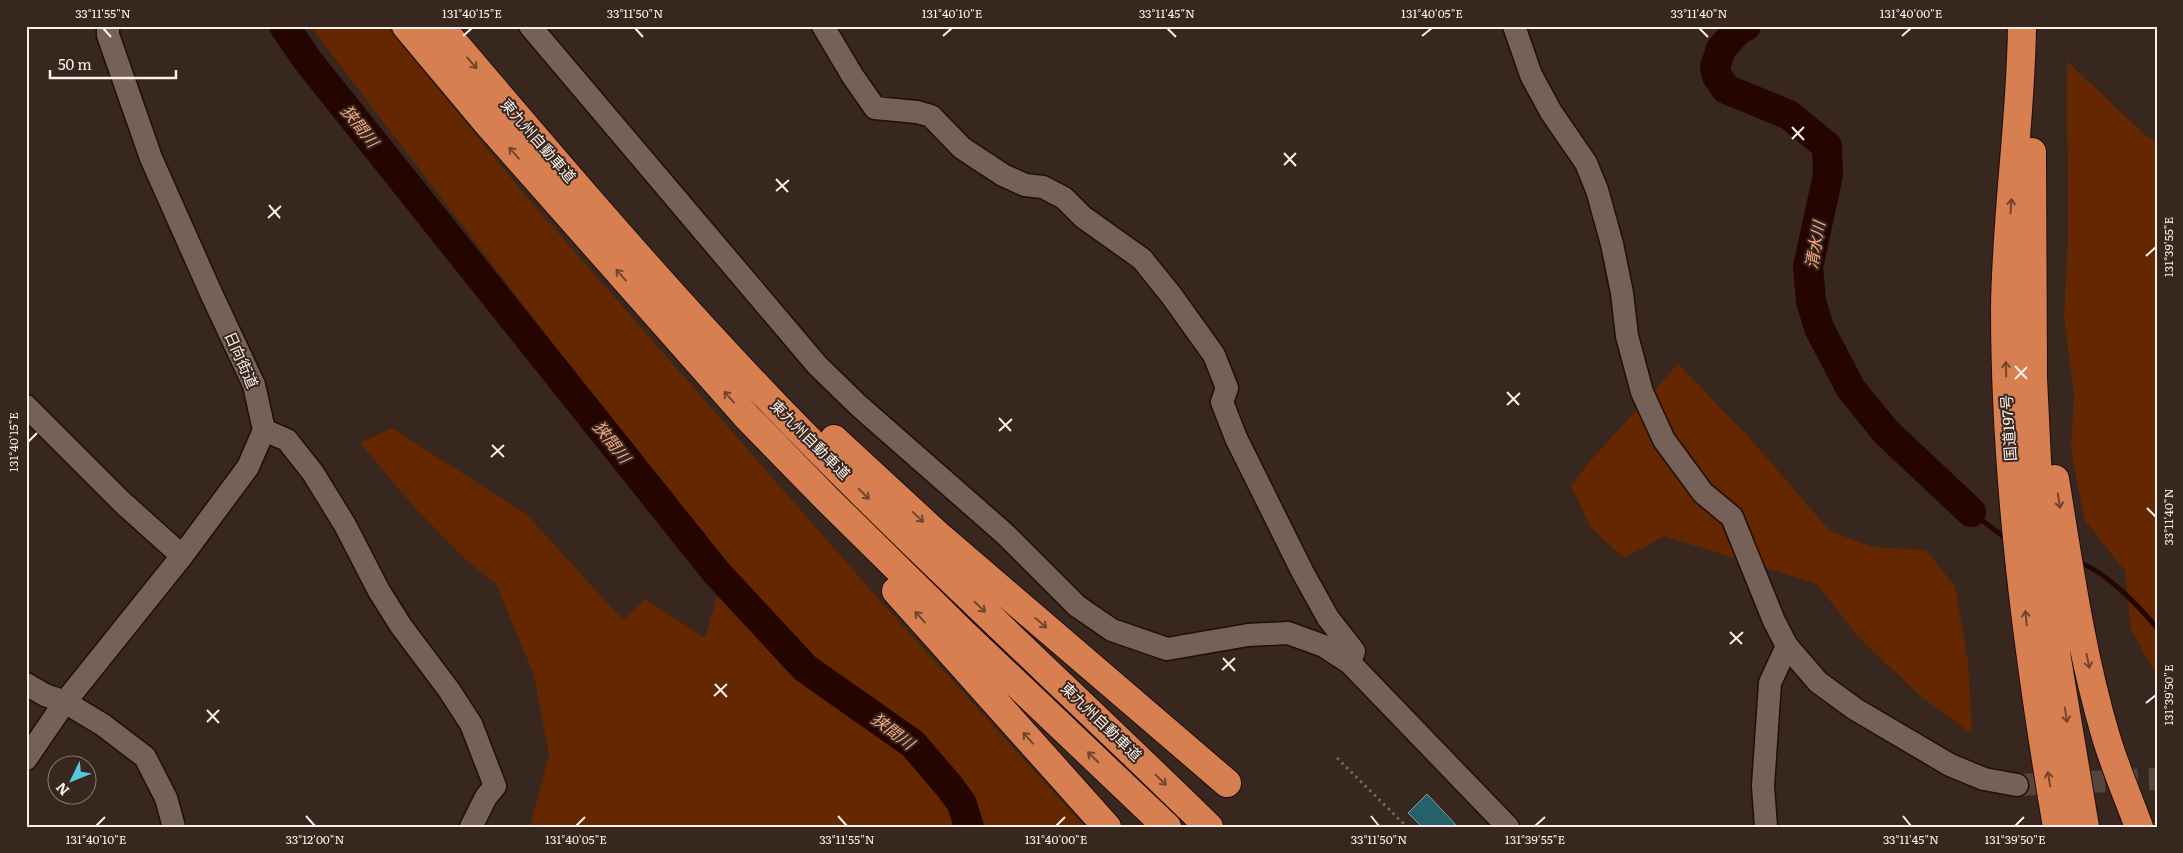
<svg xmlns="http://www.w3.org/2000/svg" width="2183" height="853" viewBox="0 0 2183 853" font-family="Literata,'Noto Sans JP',serif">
<rect width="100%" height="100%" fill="#38271e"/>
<path fill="#642700" d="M310,26H386L526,196L882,603L1085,827H530L549,755L534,675L496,584L466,560L415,508L360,443L392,428L526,514L623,620L645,599L705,638L725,569Z
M2067,61L2147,137L2157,140V677L2131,629L2125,571L2084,519L2071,447L2074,395L2064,317L2068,240Z
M1678,364L1746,434L1830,531L1872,547L1926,550L1955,586L1968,661L1972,734L1924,699L1859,638L1817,584L1664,536L1624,558L1591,528L1571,486L1591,460Z"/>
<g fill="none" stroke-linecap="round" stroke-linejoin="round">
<path stroke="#250500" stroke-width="5" d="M1971,512L2008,540
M2078,562C2106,572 2138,605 2157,628"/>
<path stroke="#250500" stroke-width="30" d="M284,26L308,61L716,572L805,668L913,744L949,786L962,804L969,827
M1746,26L1737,31L1721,49L1715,67L1717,76L1726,89L1789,115L1827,146L1828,175L1808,267L1811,301L1819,328L1851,389L1886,432L1971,512"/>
</g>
<path fill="#24616b" stroke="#809a9f" d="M1427,794L1458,827H1422L1408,813Z"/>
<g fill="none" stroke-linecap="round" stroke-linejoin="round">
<path stroke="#55453d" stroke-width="22" stroke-dasharray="22 11" stroke-linecap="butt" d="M2017,785L2157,779"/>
<defs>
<path id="minor" d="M530,26L817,365L858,405L1005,534L1077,606L1112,630L1167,649L1248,635L1288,633L1324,646L1350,663L1508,827
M823,26L852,75L875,108L917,112L931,116L962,148L1003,175L1025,185L1043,187L1064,198L1083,217L1142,259L1171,295L1214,355L1227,388L1222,402L1236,438L1302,571L1328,618L1354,651L1350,663
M1514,26L1531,75L1551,112L1586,163L1597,190L1612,244L1622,293L1627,336L1642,392L1664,440L1703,493L1732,517L1774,621L1787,646L1818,682L1855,709L1950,765L1984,779L2017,785
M26,406L122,502L182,556
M264,430L287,440L313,473L345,525L379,591L401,626L449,690L471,724L495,786L486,797L471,827
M26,684L45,695L65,702L103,725L145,757L166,798L174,827
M26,759L65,702L182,556L248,467L264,430L254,385L211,293L151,158L108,35V26
M1766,827L1763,786L1770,683L1787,646"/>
<path id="highway" d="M406,26L488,124L747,417L827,499L963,633L1167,827
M440,26C549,154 657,282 773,403C914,549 1064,685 1209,827
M2022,26C2021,121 2006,214 2005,309C2005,481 2028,657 2057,827
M2032,152L2033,378L2038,481L2057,659L2085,827
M834,439L939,536L1227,783
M2055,479C2069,565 2081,653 2106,737C2115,767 2128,797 2139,827
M896,591L1107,827"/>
</defs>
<use href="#minor" stroke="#1f0f08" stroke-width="25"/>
<use href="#highway" stroke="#1f0f08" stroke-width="30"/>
<path stroke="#75655d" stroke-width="3" stroke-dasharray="2.5 4" stroke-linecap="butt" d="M1337,758L1407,827"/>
<use href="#minor" stroke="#756158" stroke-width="22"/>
<use href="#highway" stroke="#d87f52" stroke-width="28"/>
</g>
<defs><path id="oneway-shaft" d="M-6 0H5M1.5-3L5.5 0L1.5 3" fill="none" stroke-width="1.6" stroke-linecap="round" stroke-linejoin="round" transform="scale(1.25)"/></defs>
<g stroke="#704630">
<use href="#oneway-shaft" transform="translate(472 63) rotate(49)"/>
<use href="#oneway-shaft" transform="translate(514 153) rotate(-131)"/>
<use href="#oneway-shaft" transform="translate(2011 206) rotate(-86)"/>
<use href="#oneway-shaft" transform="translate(621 275) rotate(-131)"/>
<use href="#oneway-shaft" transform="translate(2006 369) rotate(-92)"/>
<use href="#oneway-shaft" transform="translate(729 397) rotate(-132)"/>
<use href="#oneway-shaft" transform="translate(864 494) rotate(45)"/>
<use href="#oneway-shaft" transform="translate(2059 501) rotate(81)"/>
<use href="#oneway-shaft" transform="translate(918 517) rotate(43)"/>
<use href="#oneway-shaft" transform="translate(980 607) rotate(44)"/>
<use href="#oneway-shaft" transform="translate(920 617) rotate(-132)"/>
<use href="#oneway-shaft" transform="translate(2026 618) rotate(-96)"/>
<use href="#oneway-shaft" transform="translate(1041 623) rotate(41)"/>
<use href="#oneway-shaft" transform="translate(2088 661) rotate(78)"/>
<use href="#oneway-shaft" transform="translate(2066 715) rotate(81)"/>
<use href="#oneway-shaft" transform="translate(1028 738) rotate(-132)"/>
<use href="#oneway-shaft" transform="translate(1093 757) rotate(-136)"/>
<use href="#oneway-shaft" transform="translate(2049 779) rotate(-100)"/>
<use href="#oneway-shaft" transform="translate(1161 780) rotate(44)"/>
</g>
<path fill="none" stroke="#fbefea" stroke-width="2" d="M103,28L111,37M635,28L643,37M1167,28L1176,37M1699,28L1708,37M463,36L472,28M943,36L952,28M1422,36L1432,28M1902,36L1911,28M1792,127L1804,140M1792,139L1804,127M1284,153L1296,166M1284,165L1296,153M776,179L788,192M776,191L789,180M269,205L280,218M268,218L281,206M2146,256L2156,247M2015,366L2027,379M2015,379L2027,367M1507,392L1519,405M1507,405L1520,393M999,418L1011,431M999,431L1012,419M28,442L37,433M492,445L504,457M491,457L504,445M2147,508L2156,517M1730,632L1742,644M1730,644L1743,632M1223,658L1235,671M1222,670L1235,658M715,684L727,697M714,696L727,684M2146,703L2156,695M207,710L219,723M207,722L219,710M306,816L315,826M838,816L847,826M1371,816L1379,826M1903,816L1911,826M96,826L105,817M576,826L585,817M1056,826L1065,817M1535,826L1545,817M2015,826L2024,817"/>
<g text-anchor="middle" stroke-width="4" stroke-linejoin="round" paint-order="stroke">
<g font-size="15" fill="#fbefea" stroke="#38271e">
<text transform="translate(538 141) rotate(49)" y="5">東九州自動車道</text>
<text transform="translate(241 360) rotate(66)" y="5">日向街道</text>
<text transform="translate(2009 428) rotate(-94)" y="5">国道197号</text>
<text transform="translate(810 440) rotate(45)" y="5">東九州自動車道</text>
<text transform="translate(1101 722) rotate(44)" y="5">東九州自動車道</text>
</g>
<g font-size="16" font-style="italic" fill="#faaa83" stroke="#38271e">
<text transform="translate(360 126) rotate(51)" y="6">狭間川</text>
<text transform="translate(1815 245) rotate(-80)" y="6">清水川</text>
<text transform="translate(612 442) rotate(51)" y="6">狭間川</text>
<text transform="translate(893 731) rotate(37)" y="6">狭間川</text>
</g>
</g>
<rect width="2183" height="853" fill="none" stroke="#38271e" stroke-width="55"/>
<g transform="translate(72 780) rotate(227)"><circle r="24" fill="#38271e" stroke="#867770"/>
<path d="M0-4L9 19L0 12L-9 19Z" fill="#54cade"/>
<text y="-8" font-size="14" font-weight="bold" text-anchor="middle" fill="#fbefea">N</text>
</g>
<path d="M50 70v8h126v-8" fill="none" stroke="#fbefea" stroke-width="2.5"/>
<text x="58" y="70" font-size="15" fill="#fbefea" stroke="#38271e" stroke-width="4" paint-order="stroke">50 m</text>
<rect x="28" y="28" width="2128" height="798" fill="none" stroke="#fbefea" stroke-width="2"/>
<g font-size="12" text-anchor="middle" fill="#fbefea">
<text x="103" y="18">33°11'55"N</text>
<text x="472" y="18">131°40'15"E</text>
<text x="635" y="18">33°11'50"N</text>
<text x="952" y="18">131°40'10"E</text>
<text x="1167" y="18">33°11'45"N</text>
<text x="1432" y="18">131°40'05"E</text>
<text x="1699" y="18">33°11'40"N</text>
<text x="1911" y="18">131°40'00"E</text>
<text transform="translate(2169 247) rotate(-90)" y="4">131°39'55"E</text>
<text transform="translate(14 442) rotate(-90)" y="4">131°40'15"E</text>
<text transform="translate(2169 517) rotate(-90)" y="4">33°11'40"N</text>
<text transform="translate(2169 695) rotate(-90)" y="4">131°39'50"E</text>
<text x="96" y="844">131°40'10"E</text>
<text x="315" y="844">33°12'00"N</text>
<text x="576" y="844">131°40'05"E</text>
<text x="847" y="844">33°11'55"N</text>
<text x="1056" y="844">131°40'00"E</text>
<text x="1379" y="844">33°11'50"N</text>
<text x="1535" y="844">131°39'55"E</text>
<text x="1911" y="844">33°11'45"N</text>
<text x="2015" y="844">131°39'50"E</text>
</g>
</svg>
